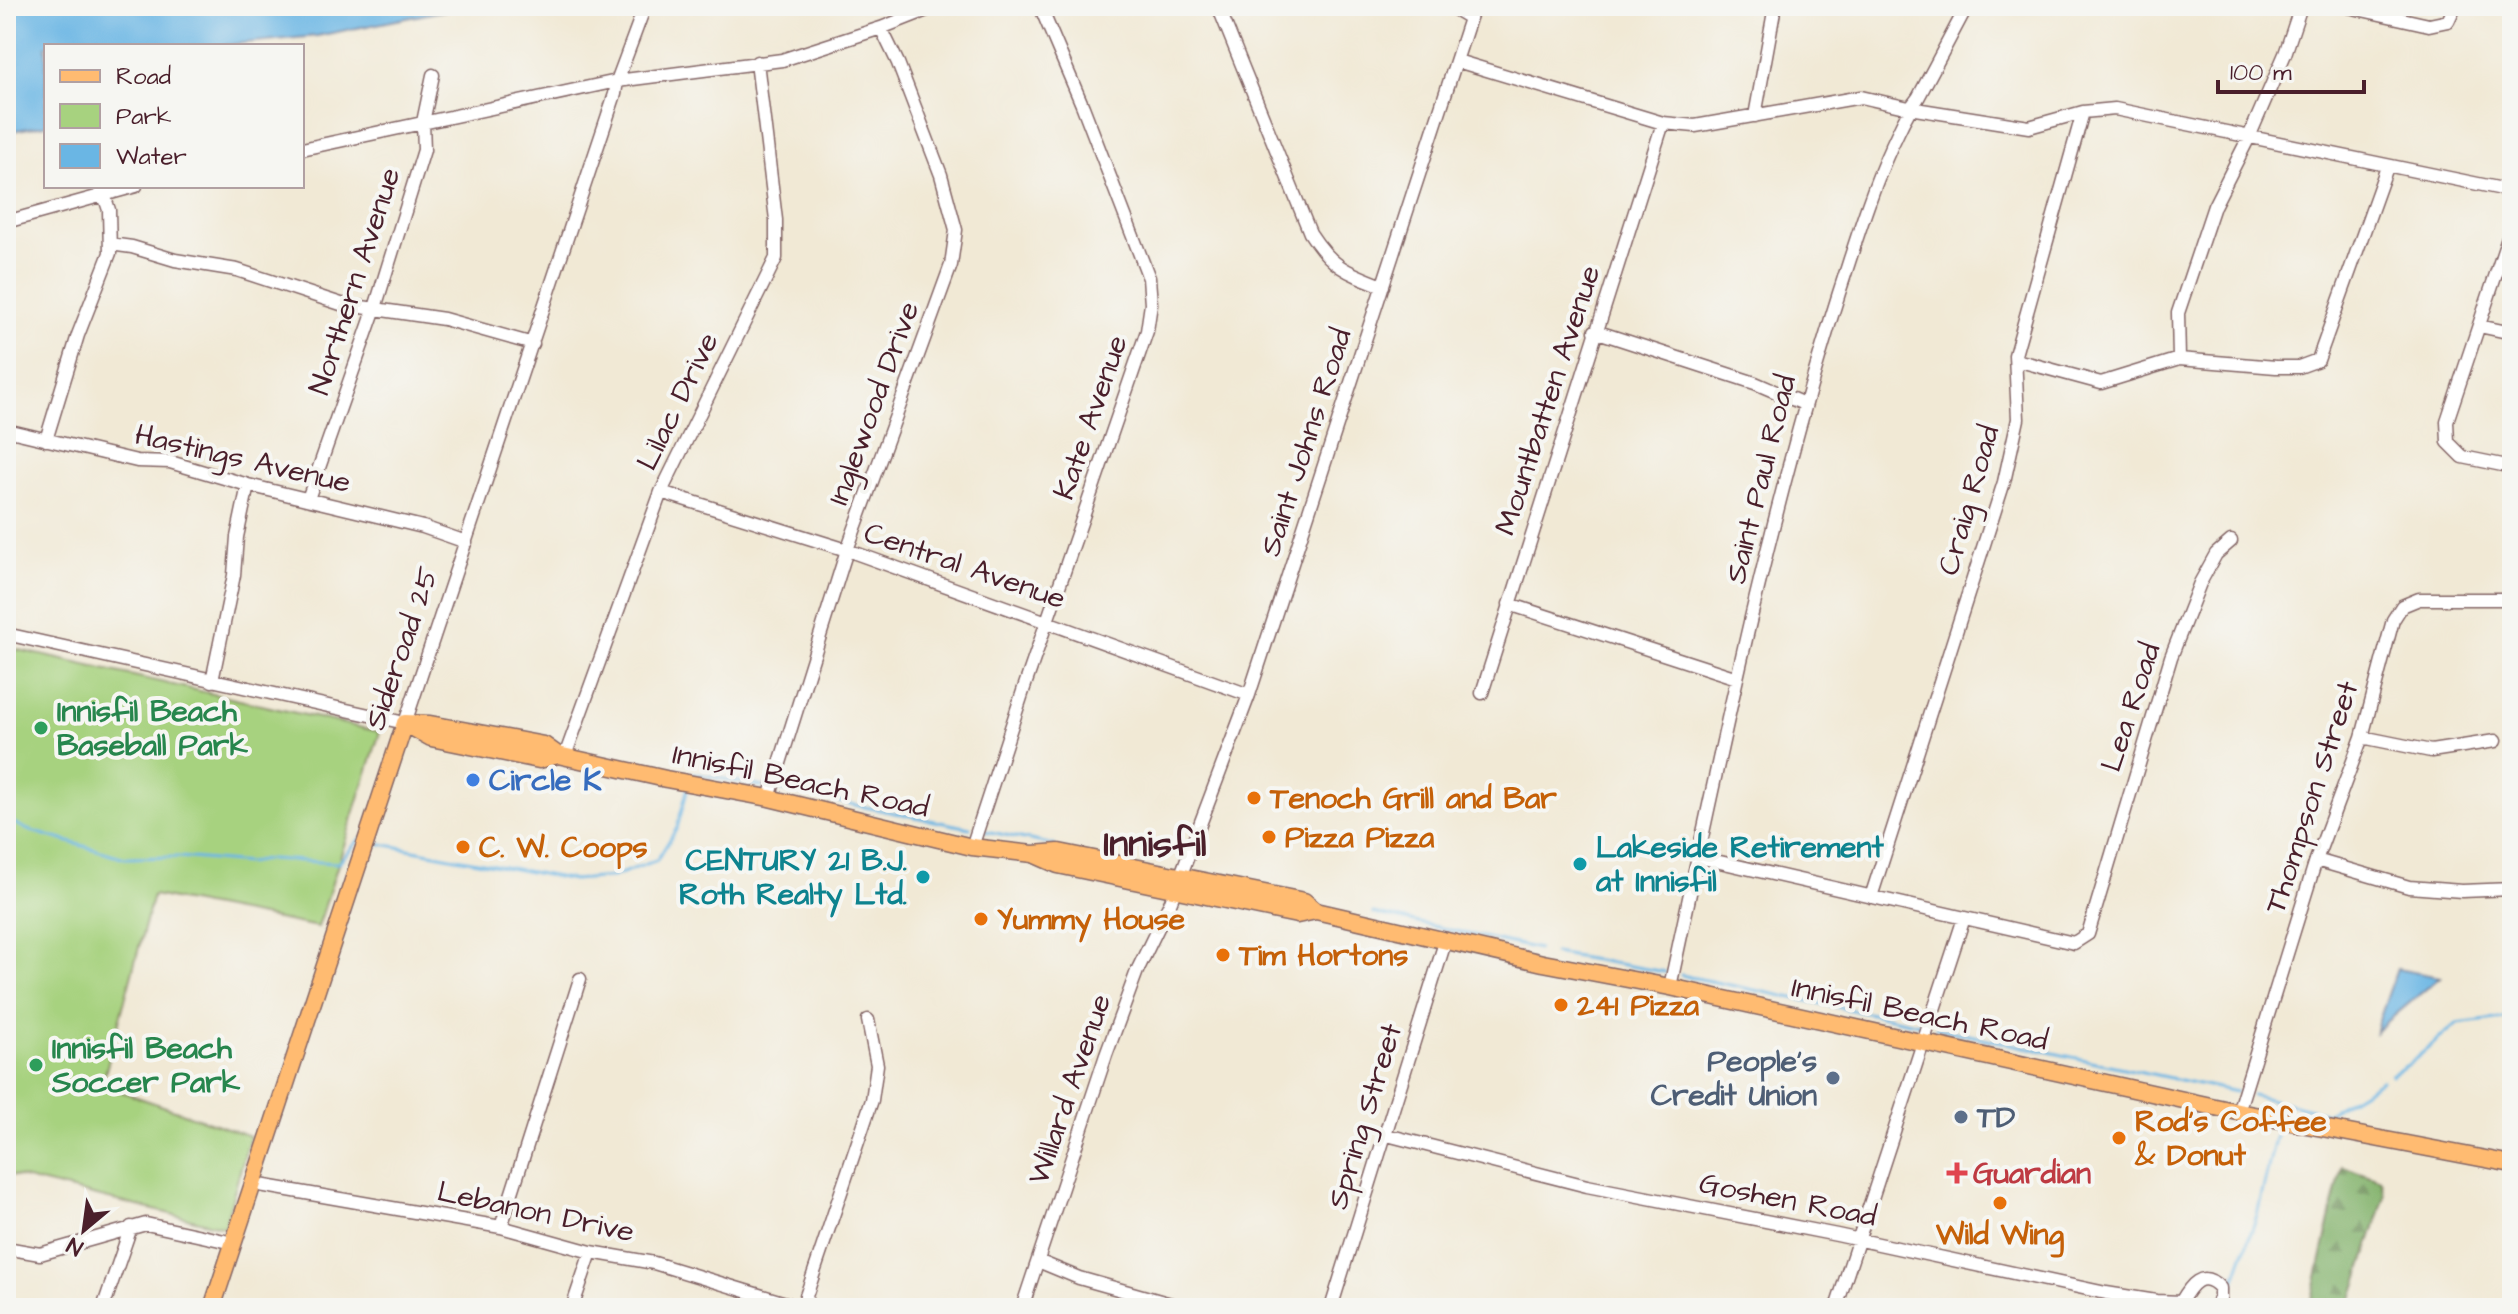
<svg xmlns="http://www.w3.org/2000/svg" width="2518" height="1314" viewBox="0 0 2518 1314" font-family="'Architects Daughter',sans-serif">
<defs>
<pattern id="forest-firs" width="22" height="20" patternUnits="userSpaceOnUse" patternTransform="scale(2)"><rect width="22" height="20" fill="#85b46e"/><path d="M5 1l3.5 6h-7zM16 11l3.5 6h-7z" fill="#6f925b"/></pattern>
</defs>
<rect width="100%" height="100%" fill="#f6f6f2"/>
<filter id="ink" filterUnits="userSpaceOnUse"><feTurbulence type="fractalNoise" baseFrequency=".0125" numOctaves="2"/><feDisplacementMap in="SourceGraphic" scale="16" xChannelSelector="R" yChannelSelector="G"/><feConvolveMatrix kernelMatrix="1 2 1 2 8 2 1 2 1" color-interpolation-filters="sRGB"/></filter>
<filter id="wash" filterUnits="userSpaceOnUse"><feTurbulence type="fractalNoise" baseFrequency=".006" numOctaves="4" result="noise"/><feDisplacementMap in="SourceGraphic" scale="32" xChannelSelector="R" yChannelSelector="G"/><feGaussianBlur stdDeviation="1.8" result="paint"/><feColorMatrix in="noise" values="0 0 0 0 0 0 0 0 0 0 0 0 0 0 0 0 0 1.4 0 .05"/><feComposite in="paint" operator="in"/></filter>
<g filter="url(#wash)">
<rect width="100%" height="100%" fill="#f1e9d5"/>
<path fill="url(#forest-firs)" stroke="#686a4c" stroke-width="2" d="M2342,1166L2382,1180L2385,1196L2349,1308H2310Z"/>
<path fill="#a7d27f" stroke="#787855" stroke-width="2" d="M6,647L380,732L318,927L153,895L102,1085L250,1136L224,1227L6,1174Z"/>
<path fill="#6ab6e4" stroke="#5a6a88" stroke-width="2" d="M6,6H467L317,36L214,46H46V125L6,132Z
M2397,969L2440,977L2375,1032Z"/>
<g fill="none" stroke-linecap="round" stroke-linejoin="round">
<path stroke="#6ab6e4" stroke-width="3" d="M693,777L694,773L764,787
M780,790L970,828
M6,819L28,830L125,858L179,857L248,863L270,859L338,863L360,839
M986,831L1054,845
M371,842L573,880L612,877L657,860L677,828L688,787
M1373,913L1538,949
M1554,953L1665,972
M1681,975L1920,1024
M1936,1028L2236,1092
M2391,1075L2409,1064L2457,1024L2512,1017
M2252,1095L2327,1113L2382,1080
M2248,1308L2229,1296L2257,1215L2276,1134"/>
</g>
</g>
<g filter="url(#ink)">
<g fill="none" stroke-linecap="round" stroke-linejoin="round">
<defs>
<path id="minor" d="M1218,6L1310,233C1332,267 1346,272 1383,286
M1450,6L1470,18
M2344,6L2429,25L2448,21L2455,6
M1457,61L1663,123L1695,126L1861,97L1909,108L2029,127L2083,112L2115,109L2512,191
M1755,116L1775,6
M302,149L617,81L782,60L881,28L937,6
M6,222L136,186
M2512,226L2447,421L2448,442L2463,457L2512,467
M110,244L132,247L175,260L237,270L341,304L444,319L533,344
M2479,326L2512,333
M1595,331L1755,383L1804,404
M2179,359L2178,313L2214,206L2249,137L2285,54L2301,6
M2016,360L2101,383L2179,359L2276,367H2299L2318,360L2387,167
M6,430L137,461L170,462L248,485L423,527L466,542
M46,440L78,335L110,253L109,210L101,186
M661,492L847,550L1249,695
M308,499L375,308L424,150L423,122L433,75
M1509,604L1737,678
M6,634L405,723L615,94L617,81L645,6
M212,681L234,575L237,537L248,485
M1482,693L1663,123
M2362,737L2431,751L2495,741
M565,756L661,492L776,258V220L757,62
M769,798L847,550L951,265L956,230L941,175L898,63L881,28
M972,847L1024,688L1147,331L1151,304L1149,278L1083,107L1040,6
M1698,857L2074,943L2088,934L2171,657L2200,583L2216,554L2231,541
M2316,860L2409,887L2462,891L2512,889
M1871,897L2004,482L2018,419L2015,355L2083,112
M1670,987C1720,754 1767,520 1839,293C1855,244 1870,193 1892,145C1900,129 1906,112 1918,98L1967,6
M2238,1112L2316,860L2362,737L2393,620L2402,606L2419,599H2512
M1387,1135L1587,1186L1837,1235L2106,1293L2156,1301L2181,1302L2192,1308
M254,1184L501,1227L591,1252L654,1263L802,1308
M501,1227L580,979
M6,1248L40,1254L146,1224L234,1243
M1038,1261L1079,1278L1185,1308
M2181,1302C2190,1286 2202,1268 2220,1288V1300L2213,1308
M103,1308L131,1227
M572,1308L591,1252
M802,1308L872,1100L877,1065L868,1020
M1022,1308L1106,1055L1137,971L1171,901L1249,695L1474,6
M1331,1308L1446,939
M1836,1308L1964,918"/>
<path id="major" d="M405,723L430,724L544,745L558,755L666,779L769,798L972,847L1033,854L1059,852L1304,901L1316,911
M406,724L431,738L539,760L558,755
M1033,854L1058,865L1297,915L1316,911L1543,963L1670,987L2238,1112L2512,1164
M212,1308L405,723"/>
</defs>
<use href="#minor" stroke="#846666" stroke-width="15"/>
<use href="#major" stroke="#846666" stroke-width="19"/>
<use href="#minor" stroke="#fff" stroke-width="12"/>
<use href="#major" stroke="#ffbb71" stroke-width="16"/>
</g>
</g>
<g fill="#2e9e5b" stroke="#f6f6f2" stroke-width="3">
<circle cx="41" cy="728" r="8"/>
<circle cx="36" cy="1065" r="8"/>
</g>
<circle fill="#3f7fe0" stroke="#f6f6f2" stroke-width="3" cx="473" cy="780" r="8"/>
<g fill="#e8710a" stroke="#f6f6f2" stroke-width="3">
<circle cx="1254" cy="798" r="8"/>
<circle cx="1269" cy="837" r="8"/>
<circle cx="463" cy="847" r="8"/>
<circle cx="981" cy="919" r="8"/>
<circle cx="1223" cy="955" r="8"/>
<circle cx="1561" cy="1005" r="8"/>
<circle cx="2119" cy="1138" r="8"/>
<circle cx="2000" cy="1203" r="8"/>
</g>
<g fill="#0f9aa8" stroke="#f6f6f2" stroke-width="3">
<circle cx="1580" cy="864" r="8"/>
<circle cx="923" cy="877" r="8"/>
</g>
<g fill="#5c6f8a" stroke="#f6f6f2" stroke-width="3">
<circle cx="1833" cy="1078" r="8"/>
<circle cx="1961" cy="1117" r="8"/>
</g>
<path fill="#e0444e" stroke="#f6f6f2" stroke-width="3" d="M1953 1161h8v8h8v8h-8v8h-8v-8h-8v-8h8z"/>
<g text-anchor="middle" stroke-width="8" stroke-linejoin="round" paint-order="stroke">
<g font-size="30" fill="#4a1f2b" stroke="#f6f6f2">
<text transform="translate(354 281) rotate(-72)" y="10">Northern Avenue</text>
<text transform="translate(1547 400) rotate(-72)" y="10">Mountbatten Avenue</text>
<text transform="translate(677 401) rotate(-64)" y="10">Lilac Drive</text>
<text transform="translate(873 403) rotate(-70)" y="10">Inglewood Drive</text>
<text transform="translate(1090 417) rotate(-71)" y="10">Kate Avenue</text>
<text transform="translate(1305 442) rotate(-72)" y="10">Saint Johns Road</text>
<text transform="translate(243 458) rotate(13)" y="10">Hastings Avenue</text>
<text transform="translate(1760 479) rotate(-76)" y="10">Saint Paul Road</text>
<text transform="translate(1968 500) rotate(-74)" y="10">Craig Road</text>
<text transform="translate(965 565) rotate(19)" y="10">Central Avenue</text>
<text transform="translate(401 648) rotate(-71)" y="10">Sideroad 25</text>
<text transform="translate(2130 707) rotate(-72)" y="10">Lea Road</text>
<text transform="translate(801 780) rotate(12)" y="10">Innisfil Beach Road</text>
<text transform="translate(2311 797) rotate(-72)" y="10">Thompson Street</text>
<text transform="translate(1920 1013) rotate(12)" y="10">Innisfil Beach Road</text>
<text transform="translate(1069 1089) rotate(-71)" y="10">Willard Avenue</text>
<text transform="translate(1364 1116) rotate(-73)" y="10">Spring Street</text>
<text transform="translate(1788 1199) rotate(11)" y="10">Goshen Road</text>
<text transform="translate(536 1211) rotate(12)" y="10">Lebanon Drive</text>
</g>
<g font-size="30" font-weight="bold" fill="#27864d" stroke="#f6f6f2" text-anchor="start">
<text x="57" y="721">Innisfil Beach<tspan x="57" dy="34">Baseball Park</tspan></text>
<text x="52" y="1058">Innisfil Beach<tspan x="52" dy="34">Soccer Park</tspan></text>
</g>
<g font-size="30" font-weight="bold" fill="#366cbe" stroke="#f6f6f2" text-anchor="start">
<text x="489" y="790">Circle K</text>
</g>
<g font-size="30" font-weight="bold" fill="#c56008" stroke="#f6f6f2" text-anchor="start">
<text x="1270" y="808">Tenoch Grill and Bar</text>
<text x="1285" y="847">Pizza Pizza</text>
<text x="479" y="857">C. W. Coops</text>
<text x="997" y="929">Yummy House</text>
<text x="1239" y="965">Tim Hortons</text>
<text x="1577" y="1015">241 Pizza</text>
<text x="2135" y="1131">Rod's Coffee<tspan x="2135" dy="34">&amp; Donut</tspan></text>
<text x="2000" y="1244" text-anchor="middle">Wild Wing</text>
</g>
<g font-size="30" font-weight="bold" fill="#0d838f" stroke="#f6f6f2" text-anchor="start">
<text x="1596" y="857">Lakeside Retirement<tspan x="1596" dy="34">at Innisfil</tspan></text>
<text x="907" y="870" text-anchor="end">CENTURY 21 B.J.<tspan x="907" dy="34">Roth Realty Ltd.</tspan></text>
</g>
<g font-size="30" font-weight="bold" fill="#4e5e75" stroke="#f6f6f2" text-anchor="end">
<text x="1817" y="1071">People's<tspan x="1817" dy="34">Credit Union</tspan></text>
<text x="1977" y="1127" text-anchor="start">TD</text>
</g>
<g font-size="30" font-weight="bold" fill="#be3a42" stroke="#f6f6f2" text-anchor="start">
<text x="1973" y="1183">Guardian</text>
</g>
<g font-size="38" font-weight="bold" fill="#4a1f2b" stroke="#f6f6f2">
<text x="1155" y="856">Innisfil</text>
</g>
</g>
<rect width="2518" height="1314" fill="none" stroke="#f6f6f2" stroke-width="32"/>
<rect x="44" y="44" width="260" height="144" fill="#f6f6f2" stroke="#b1a0a2" stroke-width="2"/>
<rect x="60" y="70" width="40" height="12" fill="#ffbb71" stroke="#b1a0a2" stroke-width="2"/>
<text x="116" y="84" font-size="24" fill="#4a1f2b">Road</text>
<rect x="60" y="104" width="40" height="24" fill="#a7d27f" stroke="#b1a0a2" stroke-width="2"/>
<text x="116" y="124" font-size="24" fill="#4a1f2b">Park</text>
<rect x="60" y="144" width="40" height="24" fill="#6ab6e4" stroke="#b1a0a2" stroke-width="2"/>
<text x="116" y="164" font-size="24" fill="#4a1f2b">Water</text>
<g transform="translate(84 1230) rotate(209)" stroke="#f6f6f2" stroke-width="6" paint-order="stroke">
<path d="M0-6L14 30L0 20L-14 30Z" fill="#4a1f2b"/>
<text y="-12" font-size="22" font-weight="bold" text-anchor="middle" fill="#4a1f2b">N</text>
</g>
<path d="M2218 80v12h146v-12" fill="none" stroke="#4a1f2b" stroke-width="4"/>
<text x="2230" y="80" font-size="24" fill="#4a1f2b" stroke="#f6f6f2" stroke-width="6" paint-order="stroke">100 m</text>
</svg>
